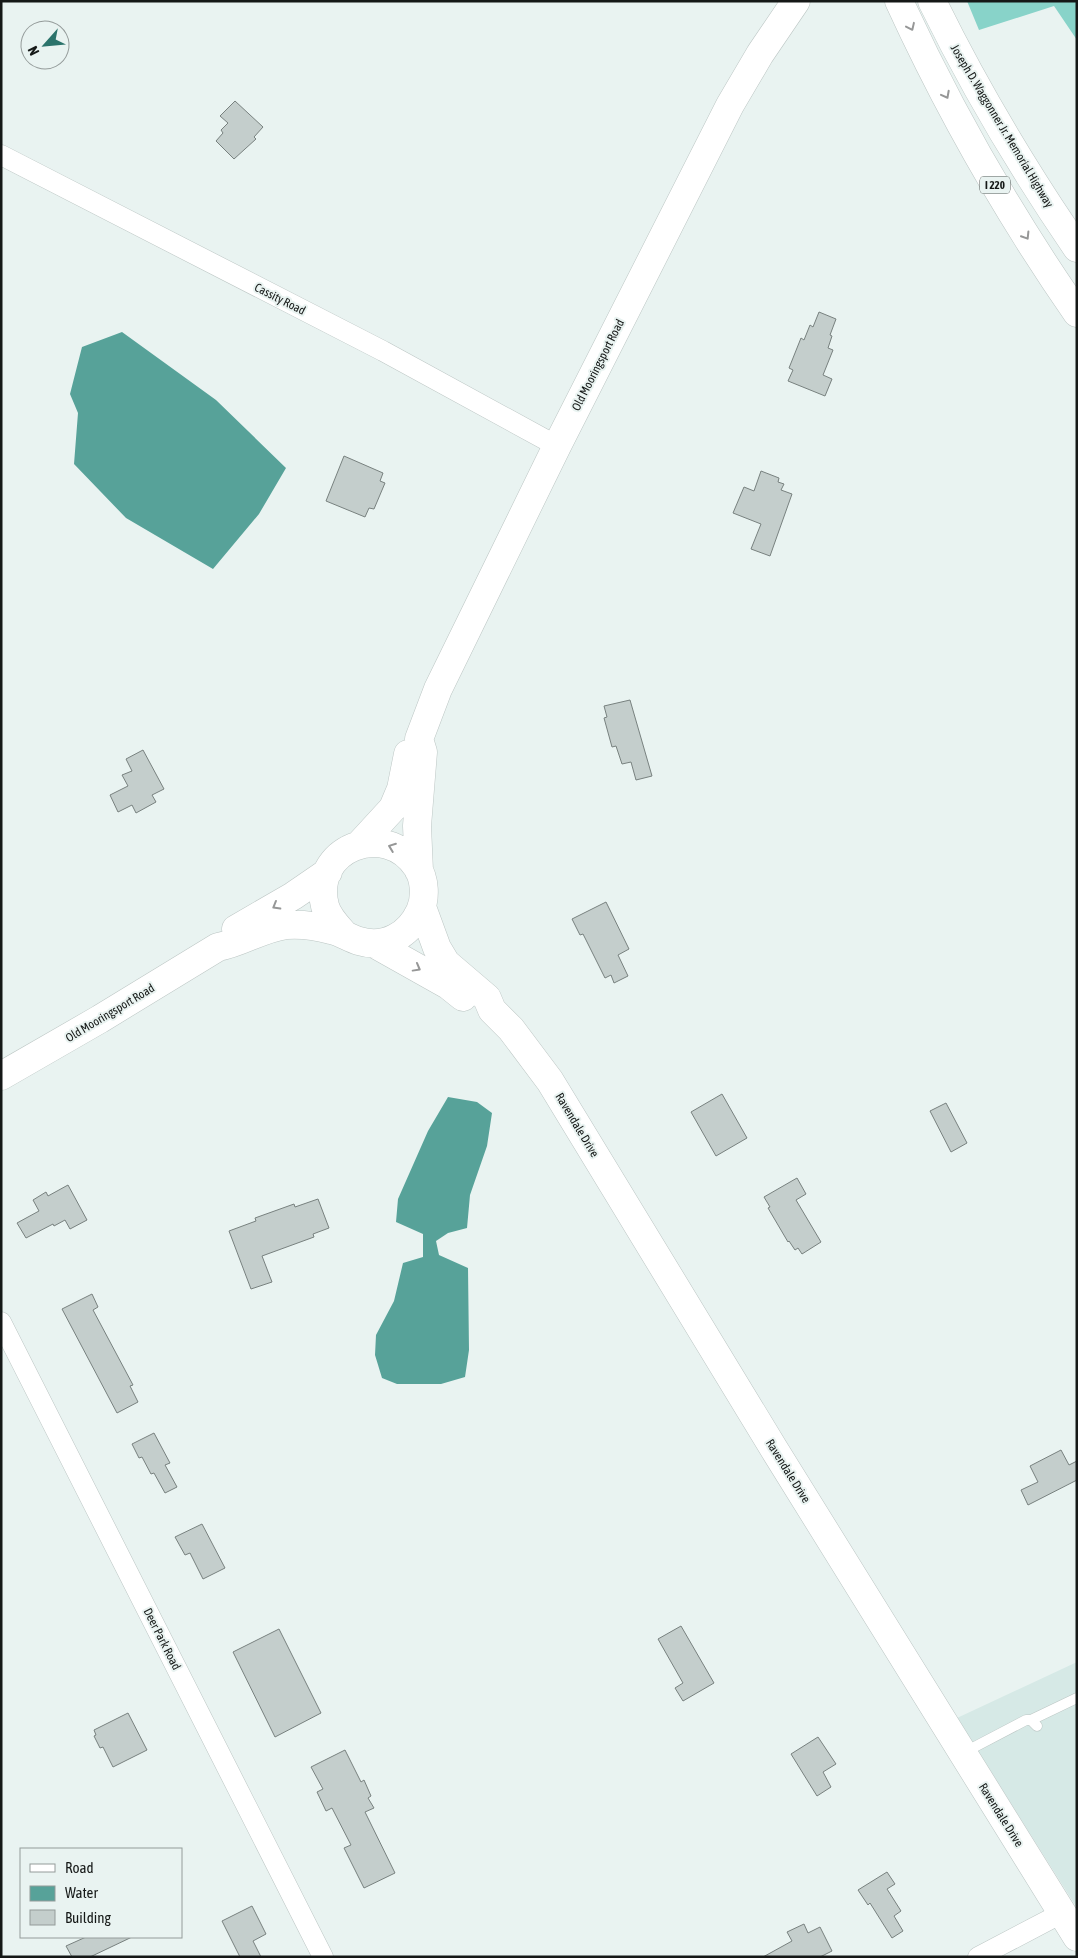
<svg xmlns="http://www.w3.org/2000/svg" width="1078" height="1958" viewBox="0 0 1078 1958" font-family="'Asap Condensed',sans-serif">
<rect width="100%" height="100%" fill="#e9f3f1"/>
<path fill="#d6e9e6" d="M1077,1662V1908L957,1718Z"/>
<path fill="#88d3c9" d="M967,1H1077V40L1054,6L979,30Z"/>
<path fill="#57a299" d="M122,332L216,400L286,468L259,514L213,569L126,518L74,464L78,413L70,394L82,347Z
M448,1097L477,1102L492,1113L487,1146L470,1195L467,1228L448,1233L436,1241L439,1255L468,1268L469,1350L465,1377L441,1384H397L382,1378L375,1355L376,1335L394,1301L403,1263L423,1257V1234L396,1222L398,1199L428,1131Z"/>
<path fill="#c4cecc" stroke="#78817f" d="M235,101L263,127L254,137L256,139L234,159L216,141L223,133L221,130L228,123L220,116Z
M819,312L836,319L830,335L832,336L828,348L833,350L823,375L832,379L825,396L788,381L793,370L789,368L801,338L804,340L810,325L813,327Z
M344,456L383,473L380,481L385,483L374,509L369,508L365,517L326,501Z
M761,471L779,478L778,482L784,484L781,490L792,494L770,556L751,549L761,524L733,513L744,487L754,491Z
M630,700L652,776L636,780L631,762L622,764L616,746L612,747L604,718L607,717L604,706Z
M143,750L164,789L152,795L156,802L136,813L132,805L118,812L110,795L128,786L122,775L132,771L126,759Z
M606,902L629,949L618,955L628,976L614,983L611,975L605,978L583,934L580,935L572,919Z
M722,1094L747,1138L716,1156L691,1112Z
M946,1103L967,1143L951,1152L930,1111Z
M797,1178L806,1194L796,1200L821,1242L802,1254L798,1248L795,1250L789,1241L788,1242L768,1208L770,1207L764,1197Z
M68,1185L87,1220L70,1229L65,1220L54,1226L53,1224L26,1238L17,1223L39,1211L33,1200L46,1192L48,1196Z
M318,1199L329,1228L313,1234L314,1237L262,1256L272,1282L251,1289L229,1231L256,1221L255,1218L294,1204L295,1207Z
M92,1294L98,1307L93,1310L133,1385L130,1386L138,1402L117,1413L62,1309Z
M154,1433L170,1463L165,1465L177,1487L165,1493L154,1473L151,1474L142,1457L139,1458L132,1444Z
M1061,1450L1069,1465L1077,1461V1480L1028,1505L1021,1490L1038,1482L1030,1466Z
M202,1524L225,1568L203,1579L190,1553L185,1555L175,1537Z
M681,1626L714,1683L683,1701L675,1688L683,1683L658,1639Z
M279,1629L321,1713L275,1737L233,1652Z
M128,1713L147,1750L113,1767L103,1747L100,1748L94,1736L96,1735L94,1730Z
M818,1737L836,1764L823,1772L831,1787L817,1796L791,1754Z
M345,1750L361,1782L364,1780L371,1796L368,1798L374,1808L365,1812L395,1873L364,1888L344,1848L351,1845L332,1808L326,1811L317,1792L323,1789L311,1767Z
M887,1872L895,1884L887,1889L901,1911L894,1916L903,1931L892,1938L870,1903L868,1905L858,1890Z
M252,1906L266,1934L253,1941L261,1957H240L222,1921Z
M804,1924L808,1933L820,1927L832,1951L820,1957H763L792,1941L787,1932Z
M86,1937H132L90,1957H72L66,1946Z"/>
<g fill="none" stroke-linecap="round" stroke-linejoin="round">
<defs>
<path id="lane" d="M1031,1720L1077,1698
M963,1753L1026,1720H1031L1037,1726"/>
<path id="street" d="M1,155L383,351L557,446
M1,1322L323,1957
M978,1957L1062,1913"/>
<path id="secondary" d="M359,845L393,808L401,789L408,754
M419,871L417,826L423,752L419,739L438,689L557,446L730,105L760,54L796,1
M422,907L437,948L446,963L487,998L492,1010L511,1029L550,1081L774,1449L1077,1937
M236,929L293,896L328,872
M375,944L448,985L463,997
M1,1076L100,1019L218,947C241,943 262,928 286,925C300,924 317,926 331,930C341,932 349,938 359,941C385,949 409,935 420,911C426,898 425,879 417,867C385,819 310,849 325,906C328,917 336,925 344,934"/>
<path id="highway" d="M899,1C949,110 1009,215 1077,313
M932,1C974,87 1023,169 1077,248"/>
</defs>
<use href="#lane" stroke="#bcc6c4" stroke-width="11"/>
<use href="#street" stroke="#bcc6c4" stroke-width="21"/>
<use href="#secondary" stroke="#bcc6c4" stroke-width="29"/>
<use href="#highway" stroke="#bcc6c4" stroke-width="29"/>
<use href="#lane" stroke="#fff" stroke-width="10"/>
<use href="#street" stroke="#fff" stroke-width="20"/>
<use href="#secondary" stroke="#fff" stroke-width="28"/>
<use href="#highway" stroke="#fff" stroke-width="28"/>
</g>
<defs><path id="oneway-chevron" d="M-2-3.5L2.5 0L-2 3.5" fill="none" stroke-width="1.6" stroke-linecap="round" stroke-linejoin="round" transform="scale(1.25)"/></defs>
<g stroke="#969797">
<use href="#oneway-chevron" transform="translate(911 27) rotate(65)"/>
<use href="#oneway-chevron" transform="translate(946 95) rotate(62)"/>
<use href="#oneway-chevron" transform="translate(1026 236) rotate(58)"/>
<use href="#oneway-chevron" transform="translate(392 847) rotate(-159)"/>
<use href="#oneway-chevron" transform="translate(276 906) rotate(150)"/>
<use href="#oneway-chevron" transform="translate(417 968) rotate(29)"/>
</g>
<g text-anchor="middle" stroke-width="4" stroke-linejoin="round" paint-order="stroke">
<rect fill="#e9f3f1" stroke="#555a58" stroke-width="1" x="980" y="176.5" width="30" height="17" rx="4"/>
<g font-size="11" font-weight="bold" fill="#151817">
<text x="995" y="189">I 220</text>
</g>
<g font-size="12" fill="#151817" stroke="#e9f3f1">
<text transform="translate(1002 126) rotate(59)" y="4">Joseph D. Waggonner Jr. Memorial Highway</text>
<text transform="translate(280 299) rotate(27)" y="4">Cassity Road</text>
<text transform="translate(598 365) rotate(-63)" y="4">Old Mooringsport Road</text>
<text transform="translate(110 1013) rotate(-31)" y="4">Old Mooringsport Road</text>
<text transform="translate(577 1125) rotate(59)" y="4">Ravendale Drive</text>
<text transform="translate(788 1471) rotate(58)" y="4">Ravendale Drive</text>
<text transform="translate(162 1639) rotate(63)" y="4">Deer Park Road</text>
<text transform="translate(1001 1815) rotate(58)" y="4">Ravendale Drive</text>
</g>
</g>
<rect width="1078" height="1958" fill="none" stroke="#151817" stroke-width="5"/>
<rect x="20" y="1848" width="162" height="90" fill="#e9f3f1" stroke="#949b9a"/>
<rect x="30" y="1864" width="25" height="8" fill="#ffffff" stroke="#949b9a"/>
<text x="65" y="1873" font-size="15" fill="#151817">Road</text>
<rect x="30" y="1886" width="25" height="15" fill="#57a299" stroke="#949b9a"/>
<text x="65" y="1898" font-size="15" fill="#151817">Water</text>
<rect x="30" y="1910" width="25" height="15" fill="#c4cecc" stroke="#949b9a"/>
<text x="65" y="1923" font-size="15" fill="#151817">Building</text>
<g transform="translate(45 45) rotate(243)"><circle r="24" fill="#e9f3f1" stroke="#949b9a"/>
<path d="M0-4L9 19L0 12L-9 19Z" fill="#2b736b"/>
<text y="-8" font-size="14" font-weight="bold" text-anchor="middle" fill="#151817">N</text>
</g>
</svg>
